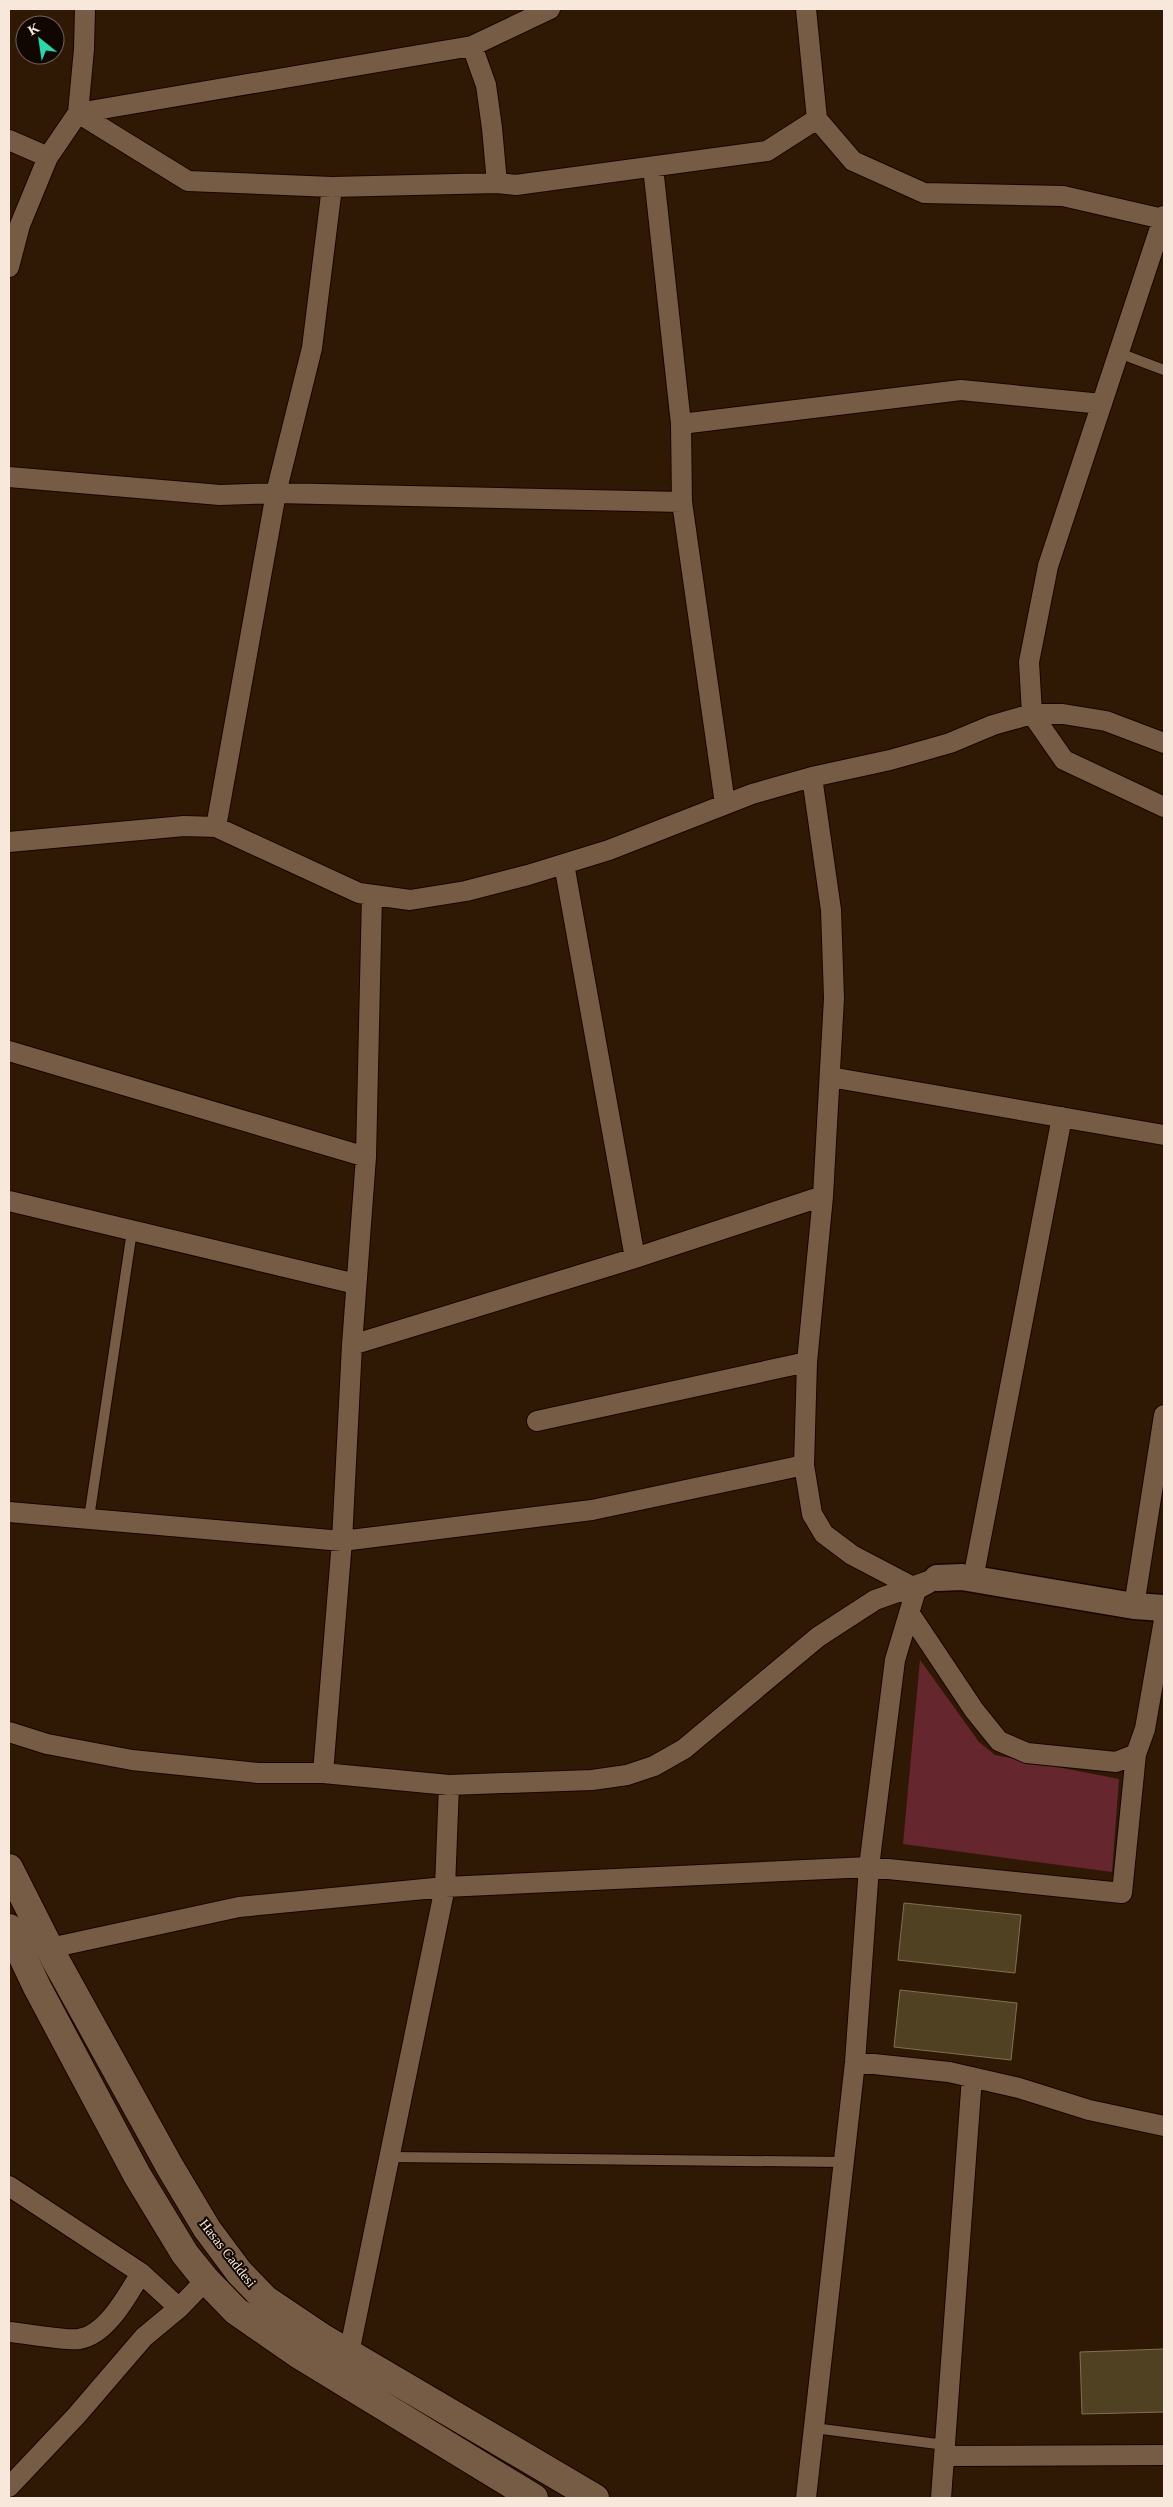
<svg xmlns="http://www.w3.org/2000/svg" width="1173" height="2507" viewBox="0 0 1173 2507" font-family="Georgia,serif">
<rect width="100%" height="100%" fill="#301904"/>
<path fill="#65262d" d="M920,1660L979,1742L995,1755L1119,1779L1112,1872L903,1844Z"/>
<path fill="#504123" stroke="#807051" d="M904,1903L1021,1915L1015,1973L898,1960Z
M900,1990L1017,2003L1011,2060L894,2047Z
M1164,2349V2412L1082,2414L1080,2352Z"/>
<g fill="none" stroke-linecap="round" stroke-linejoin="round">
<defs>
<path id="service" d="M1119,353L1164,370
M89,1518L132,1231
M390,2157L843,2162
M814,2428L945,2445"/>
<path id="minor" d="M472,46L486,85L492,128L497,183
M78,113L188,181L332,187L497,183L516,185L767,151L817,119L806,9
M78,113L472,46L550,9
M817,119L853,161L924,193L1063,196L1163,219
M9,140L48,157
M653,167L681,424L682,502L725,804
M1164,216L1048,566L1029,662L1032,714L1064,760L1164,807
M9,267L20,225L48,157L78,113L84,49L85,9
M681,424L961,390L1102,404
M9,477L220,495L276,493L682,502
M812,777L831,910L834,998L823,1196L807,1362L804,1465L812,1514L824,1534L852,1555L913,1587
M216,827L276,493L312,348L332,187
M9,842L184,826L216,827L359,893L410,900L466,891L528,875L609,850L752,794L812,777L890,760L950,743L993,725L1032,714H1063L1106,721L1164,743
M564,864L635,1258
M9,1051L366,1157
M830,1077L1164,1135
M9,1201L356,1284
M352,1345L635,1258L823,1196
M537,1421L807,1362
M9,1512L342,1541L592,1510L804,1465
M973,1579L1062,1117
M1134,1606L1164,1415
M910,1614L974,1710L999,1741L1027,1753L1116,1762L1136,1754L1145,1729L1164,1620
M9,1732L47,1744L132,1760L258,1773H323L449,1785L592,1780L627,1775L654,1766L684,1749L818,1637L875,1600L937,1578
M323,1773L342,1541L352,1345L366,1157L372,895
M50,1948L239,1907L445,1887L869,1867L1122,1893L1136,1754
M855,2062L949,2072L1019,2088L1089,2110L1164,2126
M9,2186L141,2273L179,2308
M9,2332C25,2333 65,2341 79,2339C107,2335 128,2294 141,2273
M349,2353L445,1887L449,1785
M944,2456L1164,2455
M9,2487L77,2415L144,2337L179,2308L206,2280
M806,2498L855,2062L869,1867L895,1660L916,1590L929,1583
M941,2498L972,2077"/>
<path id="tertiary" d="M937,1578L962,1577L1134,1606L1164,1608"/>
<path id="secondary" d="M9,1868L56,1961L170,2167L207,2229L239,2272L265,2299L323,2338L595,2498
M9,1928L37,1987L137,2175L185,2254L206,2280L236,2311L298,2354L534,2498"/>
</defs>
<use href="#service" stroke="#170400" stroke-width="12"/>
<use href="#minor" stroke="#170400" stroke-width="22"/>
<use href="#tertiary" stroke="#170400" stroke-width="29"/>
<use href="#secondary" stroke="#170400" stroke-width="30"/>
<use href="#service" stroke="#775c45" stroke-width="10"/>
<use href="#minor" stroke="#775c45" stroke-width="20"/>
<use href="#tertiary" stroke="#775c45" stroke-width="26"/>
<use href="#secondary" stroke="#775c45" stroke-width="28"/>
</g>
<g text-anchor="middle" stroke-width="4" stroke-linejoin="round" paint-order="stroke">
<g font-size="14" fill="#f8e8db" stroke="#110702">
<text transform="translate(228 2253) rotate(52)" y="5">Hasas Caddesi</text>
</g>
</g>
<rect width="1173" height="2507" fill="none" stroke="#f8e8db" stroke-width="20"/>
<g transform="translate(40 40) rotate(330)"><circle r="24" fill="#110702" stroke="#6d6159"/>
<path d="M0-4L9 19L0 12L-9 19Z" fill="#2cd5ab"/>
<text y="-8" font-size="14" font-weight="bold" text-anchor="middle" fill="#f8e8db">K</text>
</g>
</svg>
